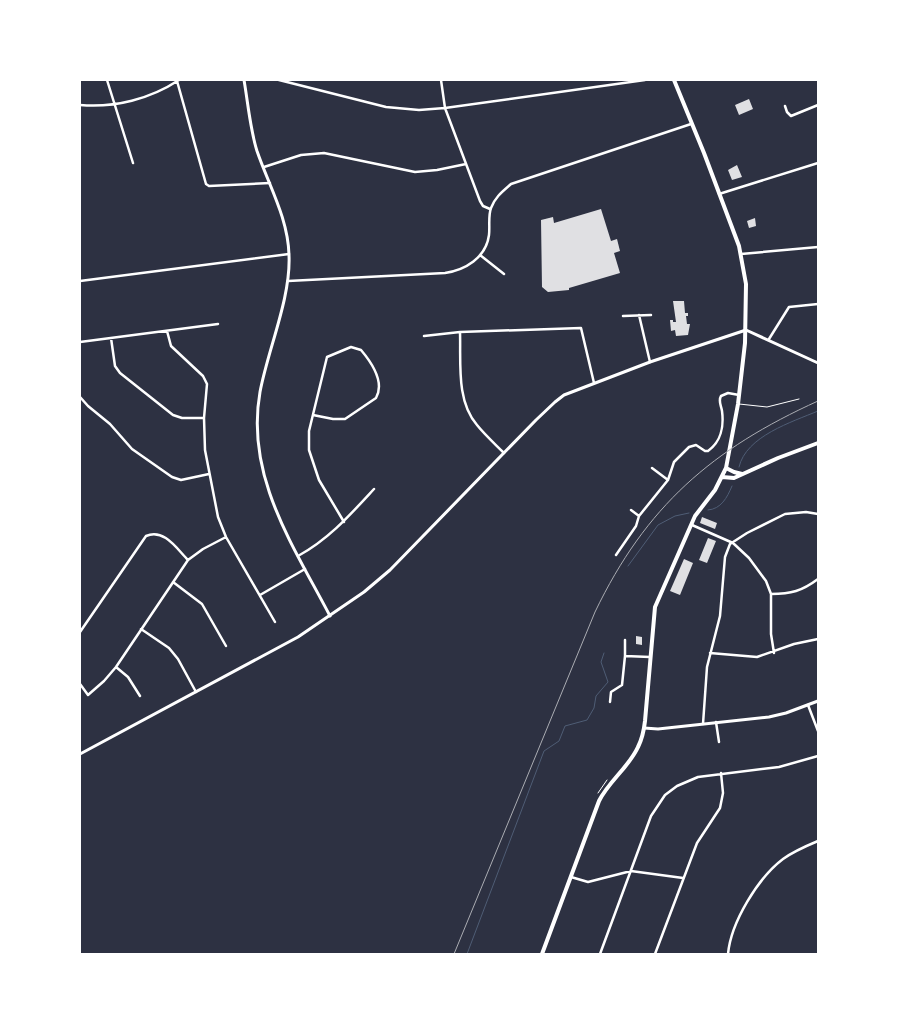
<svg xmlns="http://www.w3.org/2000/svg" width="898" height="1034" viewBox="0 0 898 1034" font-family="Montserrat,sans-serif">
<rect width="100%" height="100%" fill="#2d3142"/>
<g fill="none" stroke-linecap="round" stroke-linejoin="round">
<path stroke="#4f5d75" stroke-width="1" d="M739,467C746,436 792,422 818,411
M708,510C721,509 727,498 732,486
M628,566L658,525L675,516L689,513
M467,954L544,751L559,741L565,726L587,720L594,708L596,696L608,682L601,662L604,653"/>
</g>
<path fill="#e0e0e3" d="M749,99L753,109L739,115L735,105Z
M737,165L742,177L732,180L728,170Z
M601,209L611,241L617,239L620,251L614,253L620,273L569,288V290L548,292L542,287L541,220L553,217L554,223Z
M755,218L756,226L749,228L747,221Z
M673,301H684L685,313H688V316H686L687,324H690L688,335L676,336L675,330L671,331L670,320H673V322H676Z
M702,517L717,523L715,529L700,523Z
M708,538L716,541L707,563L699,560Z
M684,559L693,563L680,595L670,591Z
M636,636L642,637V645L636,644Z"/>
<g fill="none" stroke-linecap="round" stroke-linejoin="round">
<path stroke="#fff" stroke-width="1" d="M598,793L607,780"/>
<path stroke="#fff" stroke-width="1" d="M739,404L767,407L799,399"/>
<path stroke="#fff" stroke-width="2.5" d="M107,80L133,163
M279,80L386,107L419,110L445,108L645,80
M441,80L445,108L480,201L483,206L490,209
M177,81L206,184L209,186L270,183
M80,105C115,108 150,99 179,80
M785,106L787,112L791,116L818,105
M264,167L301,155L324,153L415,172L437,170L466,164
M719,194L818,163
M741,254L818,247
M480,255L504,274
M80,281L289,254
M288,281L445,273C465,270 486,258 489,235C490,226 488,216 491,208C495,197 503,191 511,184L691,124
M639,315L650,362
M623,316L651,315
M167,331L171,346L203,376L207,384L204,418L205,450L218,517L226,537L275,622
M460,332C461,362 456,401 477,425C485,435 495,444 504,453
M424,336L460,332L581,328L594,383
M111,338L115,366L120,373L173,415L182,418H204
M769,339L789,307L818,304
M80,342L218,324
M80,397L88,406L110,424L132,449L172,477L181,480L209,474
M313,415L333,419H345L376,398C385,382 372,363 361,350L351,347L327,357L309,431V450L319,480L344,522
M652,468L668,480
M631,510L639,516
M692,525L733,543L749,558L766,581L771,594V634L774,653
M616,555L636,526L639,516L668,480L674,462L689,447L696,445L705,451H708C721,442 724,426 722,411C721,405 718,401 721,396L728,393L739,395
M298,556C329,539 350,515 374,489
M173,582L202,604L226,646
M771,594C791,594 802,591 818,579
M260,595L305,569
M141,629L169,648L178,659L196,692
M80,632L146,536C164,528 177,549 188,560
M710,653L757,657L794,644L818,639
M625,656L650,657
M116,667L128,677L140,696
M80,684L88,695L104,681L116,667L188,560L203,549L226,537
M610,702L611,692L622,685L625,656V640
M808,705L818,731
M716,722L719,742
M703,724L707,667L720,616L725,557L730,544L747,533L785,514L806,512L818,514
M571,877L588,882L631,871L683,878
M600,954L651,816L665,795L677,786L698,777L779,767L818,756
M655,954L697,843L720,808L723,793L721,773
M728,954C731,922 758,878 783,859C794,851 806,846 818,841"/>
<path stroke="#fff" stroke-width="3" d="M244,80C248,103 250,129 257,151C269,186 288,218 289,255C291,298 268,349 260,392C245,476 293,545 330,616
M644,728L658,729L769,717L786,713L818,701"/>
<path stroke="#fff" stroke-width="3" d="M80,754L298,637L364,592L390,570L536,420L555,402L564,395L650,362L746,330L818,363"/>
<path stroke="#fff" stroke-width="4" d="M726,468L734,472L742,474
M722,477L734,478L778,458L818,443
M542,954L599,801C609,781 629,767 638,747C642,739 644,730 645,721L655,607L695,516L715,490L726,468L738,404L745,343L746,284L739,246L704,153L674,80"/>
<path stroke="#abadb3" stroke-width="1" d="M454,954L595,612C646,506 712,449 818,401"/>
</g>
<rect width="898" height="1034" fill="none" stroke="#ffffff" stroke-width="162"/>
</svg>
